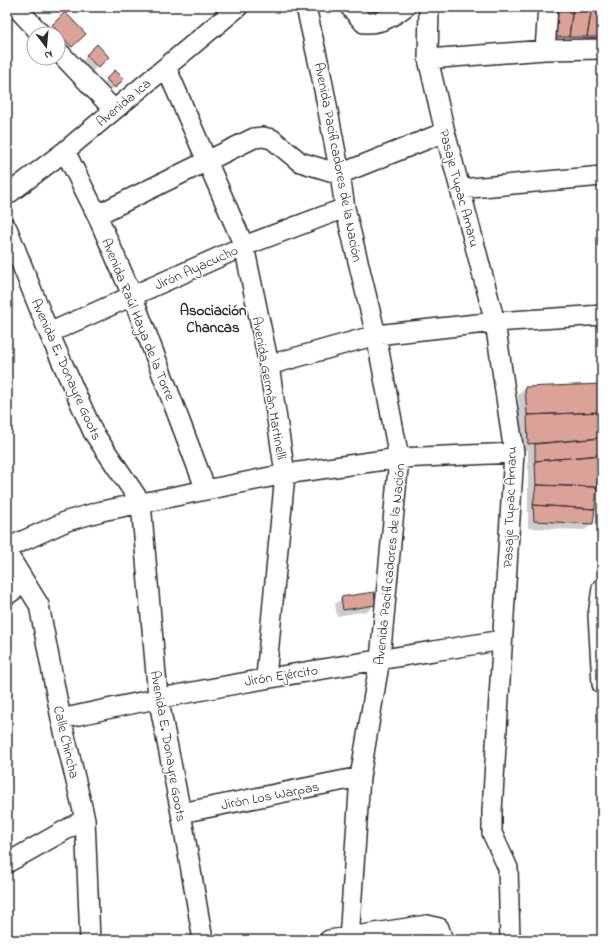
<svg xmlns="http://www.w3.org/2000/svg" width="609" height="947" viewBox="0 0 609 947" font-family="'Indie Flower',sans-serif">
<rect width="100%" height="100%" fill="#fff"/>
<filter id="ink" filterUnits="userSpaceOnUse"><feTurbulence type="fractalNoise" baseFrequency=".025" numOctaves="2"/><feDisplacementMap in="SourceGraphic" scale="8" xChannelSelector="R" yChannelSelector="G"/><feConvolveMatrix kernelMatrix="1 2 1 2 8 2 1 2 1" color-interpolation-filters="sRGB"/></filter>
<g filter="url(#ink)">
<path fill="#0003" d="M210,7H225L217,15Z
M602,7V44H541Z
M65,14L78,41L65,53L58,46V34L46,33Z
M97,46L107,57L90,74L80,63Z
M115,72L123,79L111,90L104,83Z
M602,385V435L592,523L585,530L528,528V450L521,451L518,395L525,388Z
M342,598L375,604L368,611L337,616L335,604Z"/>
<path fill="#dba298" stroke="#2b2b2b" d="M551,7H573L569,37H548Z
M573,7H592L587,37H569Z
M592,7H602V37H587Z
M65,12L86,34L72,47L52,25Z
M97,44L109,57L98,68L86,55Z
M115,70L124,79L115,88L106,79Z
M602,384V412L527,415L525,387Z
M602,412V438L528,444L527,415Z
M602,438L601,455L535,461V444Z
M601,455L597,487L536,485L535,461Z
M536,485L597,487L595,509L533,505Z
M533,505L595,509L593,524L534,521Z
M374,592L376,605L343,610L341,597Z"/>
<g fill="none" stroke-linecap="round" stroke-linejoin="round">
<defs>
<path id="minor" d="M16,7L41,34
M306,7L321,74L340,174L345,208L376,335L399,458L380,659L360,777L349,940
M350,7L364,23C381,24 392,17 405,7
M429,7L428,59L445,132L495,322L514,453L492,811V833L508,868L510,940
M545,50L548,7
M58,51L114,110
M428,59L545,50L602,49
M166,67L244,246L269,365L285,474L266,677
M65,151L97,215L132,295L206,490
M460,189L602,176
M7,195L65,151L238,7
M97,215L254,138L263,137L272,139L300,162L340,174L445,132
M7,228L49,333L93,432L141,503L158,697L181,813L203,940
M49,333L244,246L345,208
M269,365L376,335L495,322L602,315
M7,548L67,521L102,511L285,474L399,458L514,453
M7,553L39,605L61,719L85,819L90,940
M602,588L598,615L602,684
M7,595L25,582
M61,719C207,686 355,664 502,640
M181,813L360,777
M7,863L85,819
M329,940L427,925L439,928L443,940"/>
</defs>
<use href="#minor" stroke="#2b2b2b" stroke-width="22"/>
<use href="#minor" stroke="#fff" stroke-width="19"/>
</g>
</g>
<g text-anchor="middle" stroke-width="3" stroke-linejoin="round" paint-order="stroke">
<g font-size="14" fill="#2b2b2b" stroke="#fff">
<text transform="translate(123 102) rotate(-40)" y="5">Avenida Ica</text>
<text transform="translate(339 162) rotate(79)" y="5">Avenida Pacificadores de la Nación</text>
<text transform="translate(460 188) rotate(75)" y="5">Pasaje Tupac Amaru</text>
<text transform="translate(196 267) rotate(-24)" y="5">Jirón Ayacucho</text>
<text transform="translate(139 319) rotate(68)" y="5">Avenida Raúl Haya de la Torre</text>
<text transform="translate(67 369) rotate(66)" y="5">Avenida E. Donayre Goots</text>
<text transform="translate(270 388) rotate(80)" y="5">Avenida Germán Martinelli</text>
<text transform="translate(509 507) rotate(-88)" y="5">Pasaje Tupac Amaru</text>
<text transform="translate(389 564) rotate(-84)" y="5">Avenida Pacificadores de la Nación</text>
<text transform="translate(281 675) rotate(-9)" y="5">Jirón Ejército</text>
<text transform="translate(67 742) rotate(77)" y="5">Calle Chincha</text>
<text transform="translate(169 746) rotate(80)" y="5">Avenida E. Donayre Goots</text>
<text transform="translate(270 795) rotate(-11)" y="5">Jirón Los Warpas</text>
</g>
<g font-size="15" font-weight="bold" fill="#2b2b2b" stroke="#fff">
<text x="213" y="315">Asociación<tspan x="213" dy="17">Chancas</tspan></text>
</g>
</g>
<rect width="609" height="947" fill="none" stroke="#fff" stroke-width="24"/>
<rect x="12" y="12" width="585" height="923" fill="none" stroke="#2b2b2b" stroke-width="1.5" filter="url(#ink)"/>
<g transform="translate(46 46) rotate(164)"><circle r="19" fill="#ffffff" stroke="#aaaaaa"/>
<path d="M0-3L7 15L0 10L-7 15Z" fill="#2b2b2b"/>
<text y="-6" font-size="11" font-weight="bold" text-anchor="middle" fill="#2b2b2b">N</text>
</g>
</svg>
